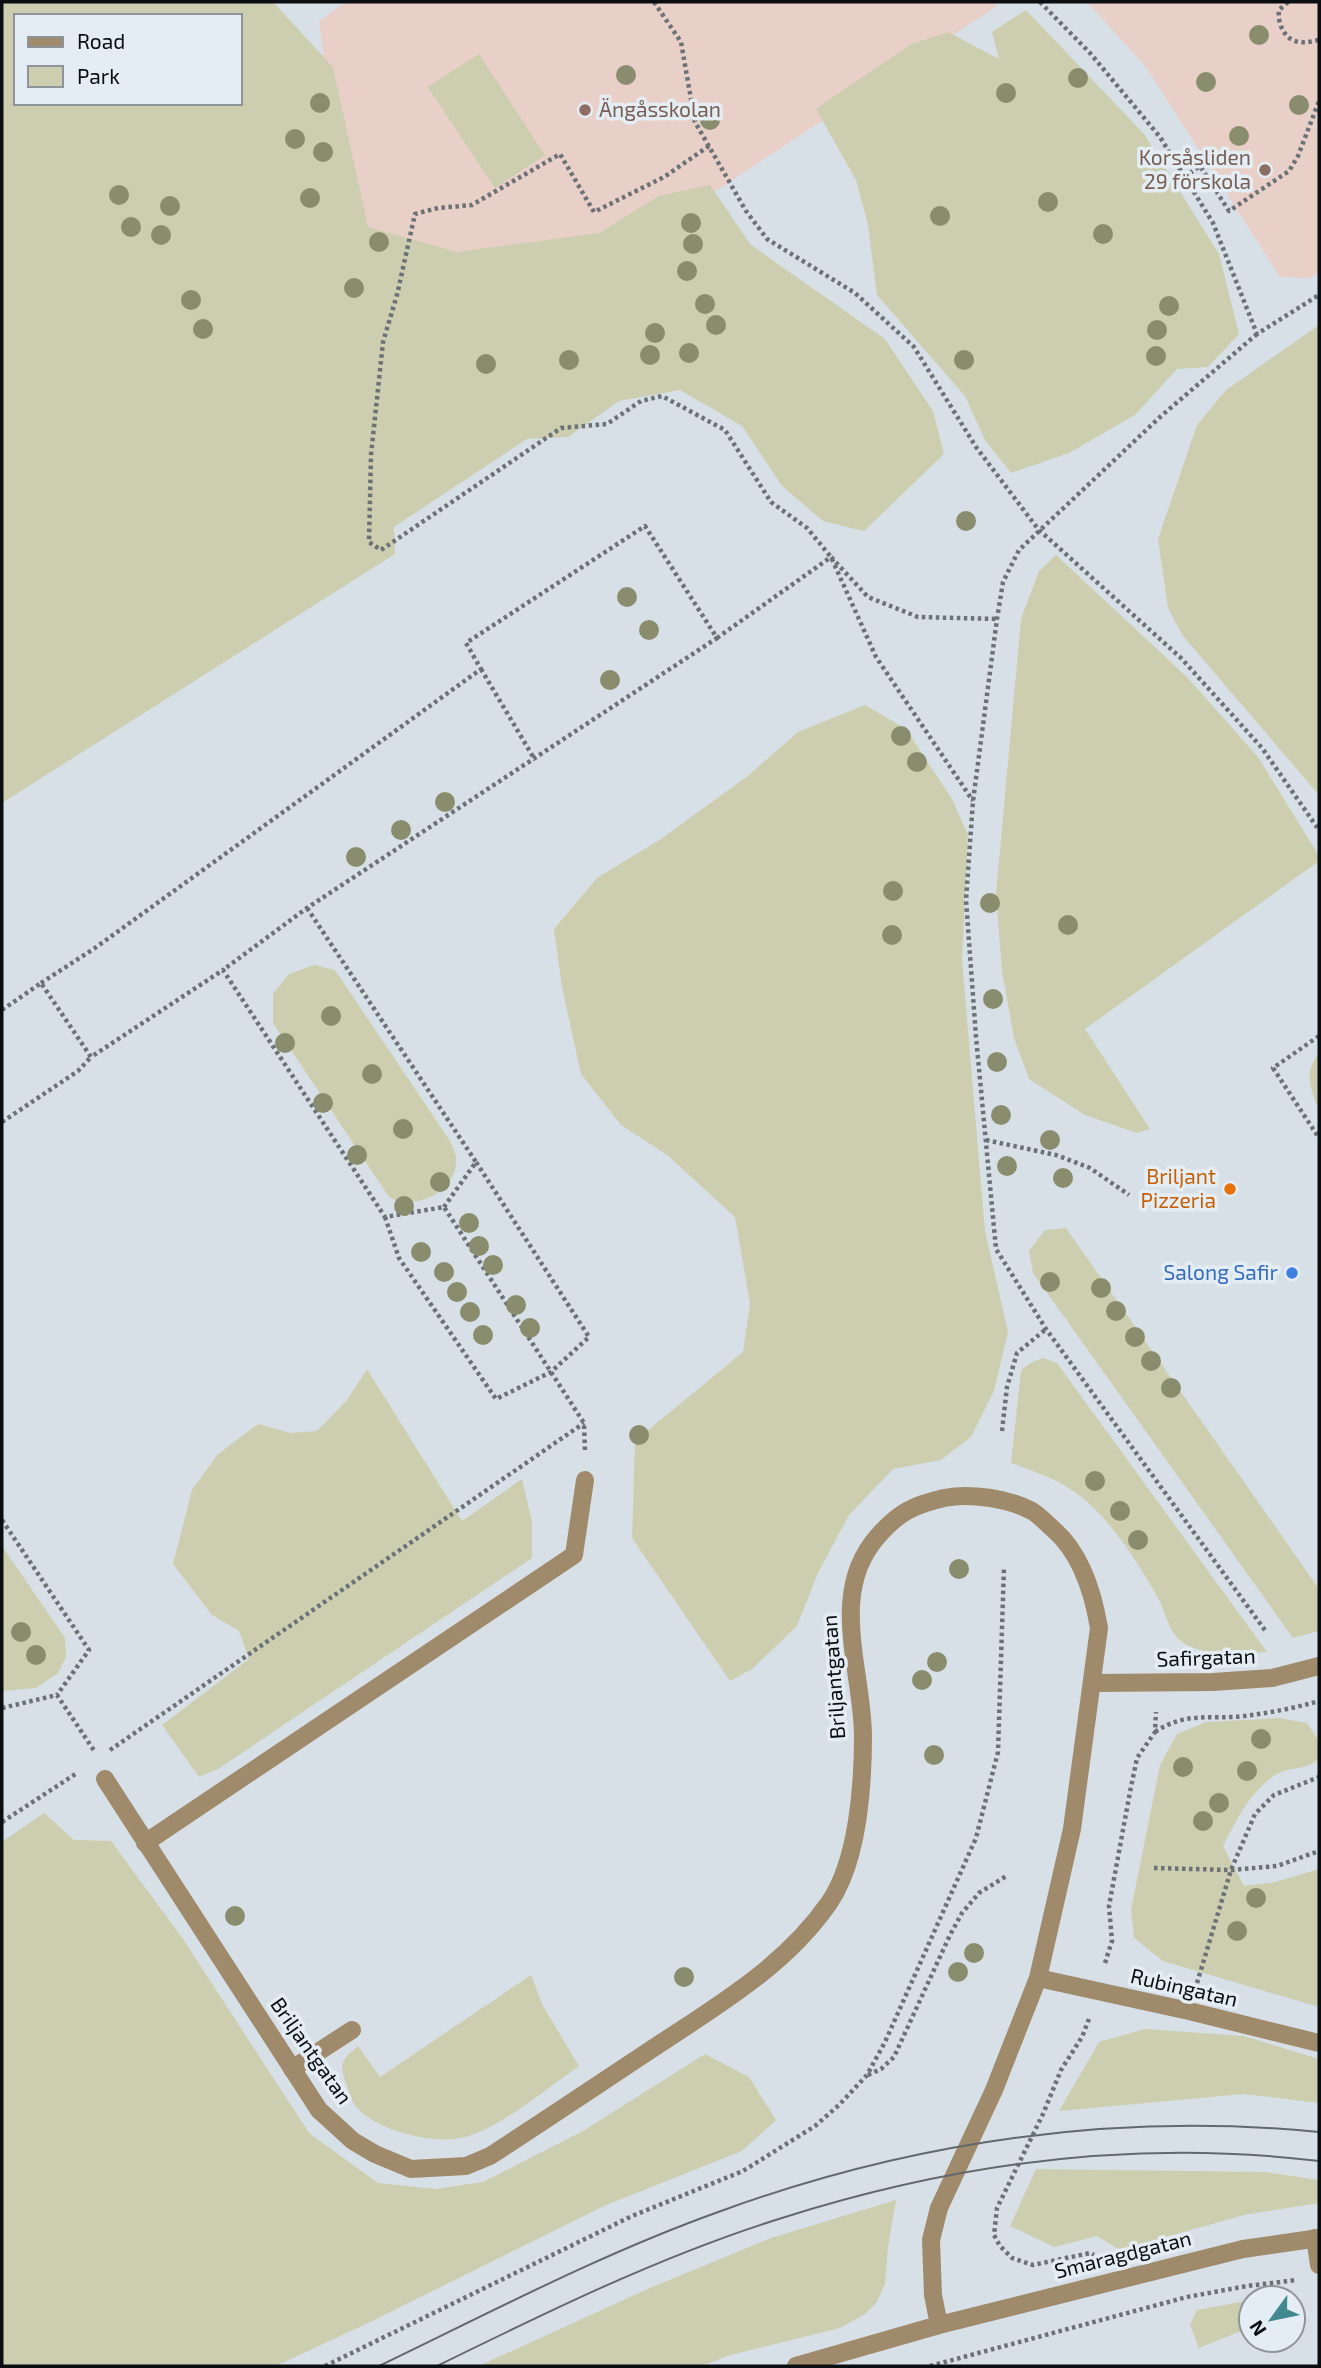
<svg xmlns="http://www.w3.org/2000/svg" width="1321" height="2368" viewBox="0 0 1321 2368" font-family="'Exo 2',sans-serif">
<rect width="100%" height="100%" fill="#d8e0e7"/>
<path fill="#e8cfc8" d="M346,2H994L997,6L699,202L580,261L390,276L343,198L319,21Z
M1087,2H1319V272L1310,278L1280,277L1146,67Z"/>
<path fill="#ccceaf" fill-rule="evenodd" d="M2,2H273L333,67L368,227L457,252L599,233L659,196L710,185L751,245L885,339L933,411L944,454L864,531L823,521L782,486L742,426L680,390L619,401L568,437L527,439L394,527L395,554L2,803ZM16,16H240V103H16Z
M1026,10L1144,134L1219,254L1239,334L1208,367L1177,369L1135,415L1069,453L1011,473L985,440L965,396L877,295L868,225L856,180L816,109L911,44L948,32L999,59L992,32Z
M479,54L545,155L495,188L428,87Z
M1319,325V795L1183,636L1168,608L1158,539L1197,425L1226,390Z
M1056,555L1187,677L1258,757L1319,856V861L1085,1029L1150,1129L1137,1133L1085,1115L1029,1079L1014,1038L1002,971L996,894L1021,619L1039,571Z
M865,705L906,729L952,799L968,835L962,960L985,1231L1008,1332L994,1391L971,1437L941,1460L893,1469L849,1515L818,1573L797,1626L752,1669L730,1681L632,1538L635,1441L743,1352L750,1304L735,1217L667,1155L621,1125L581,1074L562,987L554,929L597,878L661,839L749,775L798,732Z
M314,965L335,970L450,1141C452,1146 455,1152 456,1157C459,1191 416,1212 389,1197L273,1023V994L289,974Z
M1319,1054V1109C1310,1092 1304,1069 1319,1054Z
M1066,1228L1319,1589V1631L1293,1638L1033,1273L1029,1251L1045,1230Z
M1043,1358L1057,1363L1267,1652C1242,1654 1210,1657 1187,1645C1168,1635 1167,1613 1157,1596C1136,1560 1112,1521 1079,1495C1060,1480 1033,1471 1011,1463L1021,1370L1032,1362Z
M367,1369L462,1521L522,1479L532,1522V1558L218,1769L199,1777L162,1725L249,1659L239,1631L212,1615L173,1564L192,1490L217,1455L258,1424L291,1433L317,1431L347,1400Z
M2,1546L65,1638L66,1657L58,1673L36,1688L2,1691Z
M1279,1718L1307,1723L1319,1741V1759C1305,1771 1291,1766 1277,1774C1251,1790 1237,1819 1223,1846L1244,1886L1275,1882L1319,1869V2007L1163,1961L1134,1938L1131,1910L1160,1765L1177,1734L1206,1722Z
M44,1813L74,1840L111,1841L183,1939L309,2133L378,2183L435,2189L483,2182L583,2131L705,2054L749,2077L776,2120L742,2151L604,2206L368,2323L276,2366H2V1842Z
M531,1975L543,2006L579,2066C547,2088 492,2136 454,2139C425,2142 369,2129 352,2101C350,2097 349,2091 347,2086C339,2064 340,2061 358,2046L380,2077Z
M1145,2029L1244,2036L1319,2059V2103L1244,2094L1059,2111L1099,2042Z
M1036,2169L1265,2172L1319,2180V2203L1244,2215L1120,2250L1097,2236L1054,2247L1010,2226Z
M896,2200L888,2247L885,2284L876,2303L865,2314L840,2328L727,2356L702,2366H479L652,2287L771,2238Z
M1251,2300V2327L1199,2348L1190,2325L1197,2310Z"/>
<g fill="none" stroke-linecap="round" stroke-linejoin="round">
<path stroke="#6b7175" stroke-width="4.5" stroke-dasharray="3.5 3.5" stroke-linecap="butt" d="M654,2L681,42L695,122L746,211L767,239L855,293L914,347L976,447L1038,529L1181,658L1262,748L1319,830
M1040,2L1090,53L1160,137L1213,223L1257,334L1319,295
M1288,2L1279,10C1277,23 1285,42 1301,42C1307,43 1313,41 1319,40
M709,146L664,177L594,212L560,154L472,205L438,208L415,214L397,295L383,342L371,455L369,542L381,550L561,428L607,424L641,401L662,396L725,430L771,502L807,528L831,557L876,657L973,801
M1184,177L1200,166L1229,211L1289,171L1298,156L1319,101
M1257,334L1160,417L1019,550L1003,582L997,619L973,801L966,900L976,1037L996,1249L1046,1329L1267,1633
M717,638L831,557L868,597L918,617L997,619
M481,669L535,760
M307,908L476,1162L444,1207
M41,983L95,948L481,669L466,643L645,526L717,638L307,908L223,970
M2,1010L41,983L91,1057L223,970L385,1217L444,1207L584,1423L585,1451
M1319,1036L1273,1068L1319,1138
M2,1122L78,1071L91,1057
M986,1140L1056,1155L1090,1168L1129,1195
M385,1217L399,1258L496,1399L551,1372L589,1337L476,1162
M1002,1431L1007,1387L1017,1353L1046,1329
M2,1520L89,1650L57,1695
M2,1708L57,1695L95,1752
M1155,1732C1186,1711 1210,1720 1244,1716C1269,1713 1295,1708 1319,1701
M110,1750L584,1423
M2,1822L77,1773
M1154,1868L1231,1870L1277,1866L1319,1851
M1105,1963L1112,1941L1109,1906L1130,1792L1137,1758L1155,1732L1156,1712
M1197,1983L1231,1870L1255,1814L1274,1795L1319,1777
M1089,2019L1082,2037L1061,2070L1043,2114L997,2208L994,2235L1000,2246L1012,2258L1033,2265L1090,2253L1094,2255
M868,2075L881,2069L894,2057L950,1935L962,1913L979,1893L1008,1875
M325,2366L632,2216L743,2171L815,2126L839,2105L867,2075L885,2042L976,1838L998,1752L1004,1567
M930,2366L1187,2297L1247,2286L1297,2280"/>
<path stroke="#a08a6c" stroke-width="18" d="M145,1843L574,1555L585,1480
M292,2069L352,2030
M1315,2238L1319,2265"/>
<path stroke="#a08a6c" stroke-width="18" d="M1093,1683L1213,1682L1272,1678L1319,1666
M105,1779L319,2110L353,2141L375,2154L411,2169L466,2166L490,2156C547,2119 602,2082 658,2045C720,2004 786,1965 829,1903C858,1861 863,1785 863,1735C862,1668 828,1592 878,1536C899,1512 914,1505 944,1498C970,1493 1008,1498 1032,1511C1039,1515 1046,1523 1053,1529C1081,1553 1093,1592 1099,1628L1072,1829L1038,1978L994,2090L939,2208L931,2240L933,2295L939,2325L796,2366
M1038,1978L1189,2011L1319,2043
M939,2325L1243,2249L1319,2238"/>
<path stroke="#63686c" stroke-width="2" d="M379,2366C491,2312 603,2253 721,2211C913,2141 1116,2112 1319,2132
M437,2366C549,2311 663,2255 782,2218C955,2163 1138,2139 1319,2161"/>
</g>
<g fill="#898d6d">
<circle cx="1259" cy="35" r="10"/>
<circle cx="626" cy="75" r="10"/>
<circle cx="1078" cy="78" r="10"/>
<circle cx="1206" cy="82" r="10"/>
<circle cx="1006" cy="93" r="10"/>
<circle cx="320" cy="103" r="10"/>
<circle cx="1299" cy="105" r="10"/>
<circle cx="710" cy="120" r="10"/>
<circle cx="1239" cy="136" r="10"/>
<circle cx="295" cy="139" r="10"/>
<circle cx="323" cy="152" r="10"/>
<circle cx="119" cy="195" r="10"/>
<circle cx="310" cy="198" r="10"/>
<circle cx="1048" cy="202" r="10"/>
<circle cx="170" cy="206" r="10"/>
<circle cx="940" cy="216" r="10"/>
<circle cx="691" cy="223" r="10"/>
<circle cx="131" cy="227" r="10"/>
<circle cx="1103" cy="234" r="10"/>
<circle cx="161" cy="235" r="10"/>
<circle cx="379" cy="242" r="10"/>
<circle cx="693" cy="244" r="10"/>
<circle cx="687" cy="271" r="10"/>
<circle cx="354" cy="288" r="10"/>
<circle cx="191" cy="300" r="10"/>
<circle cx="705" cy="304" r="10"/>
<circle cx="1169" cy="306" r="10"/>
<circle cx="716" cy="325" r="10"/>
<circle cx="203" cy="329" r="10"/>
<circle cx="1157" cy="330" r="10"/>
<circle cx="655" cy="333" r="10"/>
<circle cx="689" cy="353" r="10"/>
<circle cx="650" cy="355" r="10"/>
<circle cx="1156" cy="356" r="10"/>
<circle cx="569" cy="360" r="10"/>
<circle cx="964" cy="360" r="10"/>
<circle cx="486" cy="364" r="10"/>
<circle cx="966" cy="521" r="10"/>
<circle cx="627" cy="597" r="10"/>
<circle cx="649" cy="630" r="10"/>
<circle cx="610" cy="680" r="10"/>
<circle cx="901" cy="736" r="10"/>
<circle cx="917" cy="762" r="10"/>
<circle cx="445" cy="802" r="10"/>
<circle cx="401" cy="830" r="10"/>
<circle cx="356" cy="857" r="10"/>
<circle cx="893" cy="891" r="10"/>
<circle cx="990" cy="903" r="10"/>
<circle cx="1068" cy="925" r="10"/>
<circle cx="892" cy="935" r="10"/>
<circle cx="993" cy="999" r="10"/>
<circle cx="331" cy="1016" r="10"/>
<circle cx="285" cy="1043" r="10"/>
<circle cx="997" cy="1062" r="10"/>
<circle cx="372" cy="1074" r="10"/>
<circle cx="323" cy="1103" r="10"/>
<circle cx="1001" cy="1115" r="10"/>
<circle cx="403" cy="1129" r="10"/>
<circle cx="1050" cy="1140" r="10"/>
<circle cx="357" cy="1155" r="10"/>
<circle cx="1007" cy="1166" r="10"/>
<circle cx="1063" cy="1178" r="10"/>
<circle cx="440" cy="1182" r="10"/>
<circle cx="404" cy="1206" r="10"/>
<circle cx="469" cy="1223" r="10"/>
<circle cx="479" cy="1246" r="10"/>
<circle cx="421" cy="1252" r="10"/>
<circle cx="493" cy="1265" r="10"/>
<circle cx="444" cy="1272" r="10"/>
<circle cx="1050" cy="1282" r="10"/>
<circle cx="1101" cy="1288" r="10"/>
<circle cx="457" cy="1292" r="10"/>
<circle cx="516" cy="1305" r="10"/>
<circle cx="1116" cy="1311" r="10"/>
<circle cx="470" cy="1312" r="10"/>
<circle cx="530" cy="1328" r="10"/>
<circle cx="483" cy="1335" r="10"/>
<circle cx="1135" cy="1337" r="10"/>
<circle cx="1151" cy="1361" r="10"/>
<circle cx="1171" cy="1388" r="10"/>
<circle cx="639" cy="1435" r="10"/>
<circle cx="1095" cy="1481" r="10"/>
<circle cx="1120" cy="1511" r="10"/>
<circle cx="1138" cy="1540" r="10"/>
<circle cx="959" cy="1569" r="10"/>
<circle cx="21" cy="1632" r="10"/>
<circle cx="36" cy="1655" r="10"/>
<circle cx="937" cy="1662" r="10"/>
<circle cx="922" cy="1680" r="10"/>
<circle cx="1261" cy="1739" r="10"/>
<circle cx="934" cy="1755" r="10"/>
<circle cx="1183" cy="1767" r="10"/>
<circle cx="1247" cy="1771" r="10"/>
<circle cx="1219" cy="1803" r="10"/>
<circle cx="1203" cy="1821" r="10"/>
<circle cx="1256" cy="1898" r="10"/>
<circle cx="235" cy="1916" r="10"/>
<circle cx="1237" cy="1931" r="10"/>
<circle cx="974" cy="1953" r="10"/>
<circle cx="958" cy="1972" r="10"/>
<circle cx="684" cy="1977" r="10"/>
</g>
<g fill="#8d6e63" stroke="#e5edf4" stroke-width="2.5">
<circle cx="585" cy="110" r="7"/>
<circle cx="1265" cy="170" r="7"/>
</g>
<circle fill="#e8710a" stroke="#e5edf4" stroke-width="2.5" cx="1230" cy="1189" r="7"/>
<circle fill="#3f7fe0" stroke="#e5edf4" stroke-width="2.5" cx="1292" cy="1273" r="7"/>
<g text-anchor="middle" stroke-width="7" stroke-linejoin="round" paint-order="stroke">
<g font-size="21" fill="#785e54" stroke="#e5edf4" text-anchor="start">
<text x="599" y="117">Ängåsskolan</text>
<text x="1251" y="165" text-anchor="end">Korsåsliden<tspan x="1251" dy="24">29 förskola</tspan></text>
</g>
<g font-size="21" fill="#c56008" stroke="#e5edf4" text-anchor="end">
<text x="1216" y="1184">Briljant<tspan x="1216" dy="24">Pizzeria</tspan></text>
</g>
<g font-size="21" fill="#366cbe" stroke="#e5edf4" text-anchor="end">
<text x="1278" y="1280">Salong Safir</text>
</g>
<g font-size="21" fill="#0b0e10" stroke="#e5edf4">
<text transform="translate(1206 1658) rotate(-2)" y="7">Safirgatan</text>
<text transform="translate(834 1677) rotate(-94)" y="7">Briljantgatan</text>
<text transform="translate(1184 1988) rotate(13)" y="7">Rubingatan</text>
<text transform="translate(311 2051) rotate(55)" y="7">Briljantgatan</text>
<text transform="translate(1123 2255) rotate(-14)" y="7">Smaragdgatan</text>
</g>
</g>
<rect width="1321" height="2368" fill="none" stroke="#0b0e10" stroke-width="7"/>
<rect x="14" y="14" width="228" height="91" fill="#e5edf4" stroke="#8e9499" stroke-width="2"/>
<rect x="28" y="37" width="35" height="10" fill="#a08a6c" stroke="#8e9499" stroke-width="2"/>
<text x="77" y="49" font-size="21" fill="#0b0e10">Road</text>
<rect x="28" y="66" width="35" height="21" fill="#ccceaf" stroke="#8e9499" stroke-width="2"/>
<text x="77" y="84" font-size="21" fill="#0b0e10">Park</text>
<g transform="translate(1272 2319) rotate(237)"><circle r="33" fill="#e5edf4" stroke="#8e9499" stroke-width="2"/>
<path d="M0-5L12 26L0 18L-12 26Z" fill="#418891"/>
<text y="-10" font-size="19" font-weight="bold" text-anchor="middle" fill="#0b0e10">N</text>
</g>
</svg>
